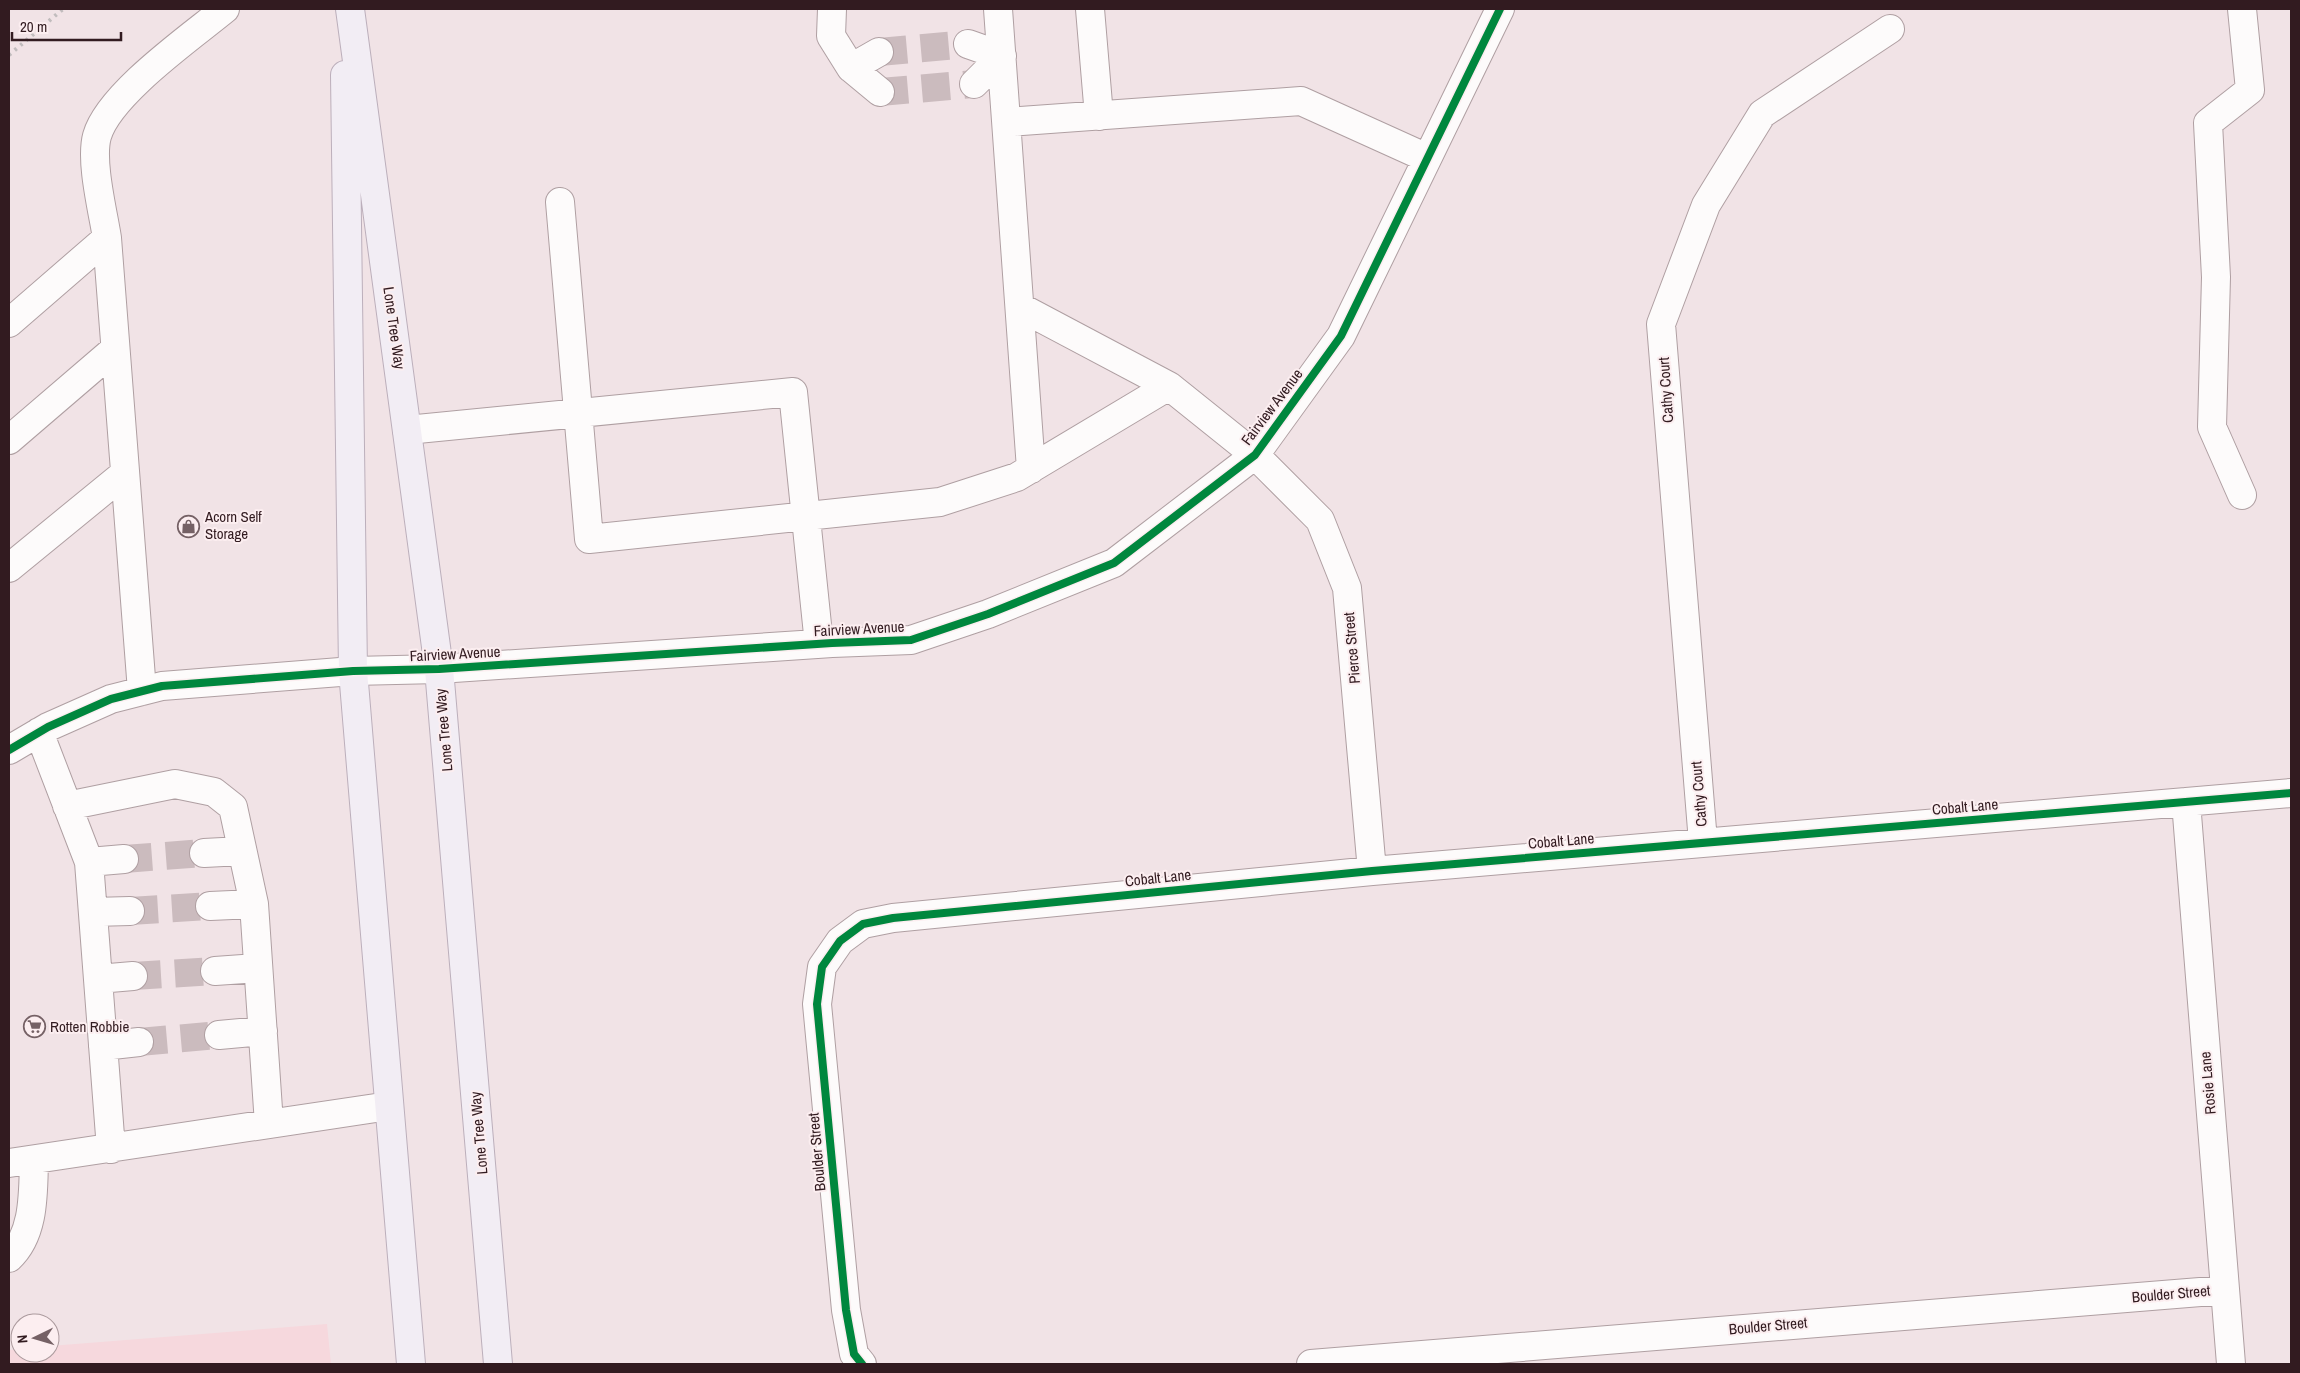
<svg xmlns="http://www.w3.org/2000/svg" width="2300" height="1373" viewBox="0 0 2300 1373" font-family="'Archivo Narrow',sans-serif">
<rect width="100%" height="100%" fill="#f1e3e6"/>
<path fill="#f6d8dd" d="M327,1324L331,1364H9V1350L20,1349V1353H50V1346Z"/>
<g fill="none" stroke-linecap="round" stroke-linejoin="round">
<path stroke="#cbbbbe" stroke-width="28" stroke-dasharray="28 14" stroke-linecap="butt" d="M879,52L968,44
M880,92L974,84
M124,859L204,853
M130,911L210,906
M133,976L215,971
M139,1042L219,1035"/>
<defs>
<path id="minor" d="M832,9L831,36L851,68L880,92
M998,9L1031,469
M1090,9L1099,116
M968,44L1002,56L974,84
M851,68L879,52
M1007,122L1301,101L1427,158
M560,202L589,539L940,502L1017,477L1169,386
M107,238C103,212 90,161 97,136C109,94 191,37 225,9
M1020,307L1169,386L1255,455L1320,520L1347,588L1372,871
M9,323L107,238L142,691
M407,430L793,392L819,644
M9,440L115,349
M2242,495L2212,427L2216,277L2208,123L2250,90L2242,9
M9,568L125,473
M39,732L89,862L111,1149
M9,750L48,727L111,699L162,686L353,671L439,669L832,643L911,640L988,614L1114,563L1255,455L1341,336L1500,9
M2186,802L2231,1364
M67,806L175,784L214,792L233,807L254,904L269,1124
M1703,842L1661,324L1706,205L1762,114L1890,29
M204,853L242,851
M89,862L124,859
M210,906L254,904
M93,912L130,911
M215,971L258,968
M98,979L133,976
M219,1035L263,1031
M103,1046L139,1042
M9,1163L389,1106
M9,1258C35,1234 33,1192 34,1160
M862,1364L854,1354L846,1310L817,1004L822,967L840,941L863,924L893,918L1372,871L2291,793
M1311,1364L2225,1290"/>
<path id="major" d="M350,9L439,669L498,1364
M345,75L353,671L411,1364"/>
</defs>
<use href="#minor" stroke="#af9fa2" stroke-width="30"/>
<use href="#major" stroke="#bcafbb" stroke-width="30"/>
<use href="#minor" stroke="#fdfbfb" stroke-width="28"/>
<use href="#major" stroke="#f2edf4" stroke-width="28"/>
<path stroke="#c1bcbd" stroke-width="4" stroke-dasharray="2.5 5" stroke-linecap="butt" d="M9,55L63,9"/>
<defs>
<path id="cycleway" d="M9,750L48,727L111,699L162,686L353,671L439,669L832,643L911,640L988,614L1114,563L1255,455L1341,336L1500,9
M862,1364L854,1354L846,1310L817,1004L822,967L840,941L863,924L893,918L1372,871L2291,793"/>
</defs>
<use href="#cycleway" stroke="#fceef0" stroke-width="11"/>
<use href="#cycleway" stroke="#00873e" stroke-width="8"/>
</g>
<defs>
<symbol id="shop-ring" viewBox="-11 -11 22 22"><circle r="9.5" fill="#fceef0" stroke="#756165" stroke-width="1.5"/><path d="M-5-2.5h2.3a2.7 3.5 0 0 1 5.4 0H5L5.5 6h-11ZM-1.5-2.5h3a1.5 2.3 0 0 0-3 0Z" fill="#756165"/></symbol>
<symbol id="supermarket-ring" viewBox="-11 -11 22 22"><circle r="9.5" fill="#fceef0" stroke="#756165" stroke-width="1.5"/><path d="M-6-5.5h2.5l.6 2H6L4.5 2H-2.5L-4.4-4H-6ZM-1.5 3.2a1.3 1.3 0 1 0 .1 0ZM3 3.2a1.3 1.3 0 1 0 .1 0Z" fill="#756165"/></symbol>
</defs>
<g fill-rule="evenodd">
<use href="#shop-ring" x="176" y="514" width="25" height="25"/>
<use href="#supermarket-ring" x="22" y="1014" width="25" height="25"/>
</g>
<g text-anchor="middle" stroke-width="4" stroke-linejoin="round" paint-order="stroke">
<g font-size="15" fill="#321b20" stroke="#fceef0">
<text transform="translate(394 328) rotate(82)" y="5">Lone Tree Way</text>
<text transform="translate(1666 390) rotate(-94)" y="5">Cathy Court</text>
<text transform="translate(1272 407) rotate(-53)" y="5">Fairview Avenue</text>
<text transform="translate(859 629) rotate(-3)" y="5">Fairview Avenue</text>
<text transform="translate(1352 648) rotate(-95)" y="5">Pierce Street</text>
<text transform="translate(455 654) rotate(-3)" y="5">Fairview Avenue</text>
<text transform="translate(444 730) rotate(-95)" y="5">Lone Tree Way</text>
<text transform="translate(1699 794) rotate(-95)" y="5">Cathy Court</text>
<text transform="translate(1965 807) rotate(-5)" y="5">Cobalt Lane</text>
<text transform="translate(1561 841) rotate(-5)" y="5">Cobalt Lane</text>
<text transform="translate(1158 878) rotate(-6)" y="5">Cobalt Lane</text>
<text transform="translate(2208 1083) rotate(-95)" y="5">Rosie Lane</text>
<text transform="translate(479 1133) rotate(-95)" y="5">Lone Tree Way</text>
<text transform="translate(817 1152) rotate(-95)" y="5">Boulder Street</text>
<text transform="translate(2171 1294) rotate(-5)" y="5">Boulder Street</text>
<text transform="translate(1768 1326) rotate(-5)" y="5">Boulder Street</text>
</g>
<g font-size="15" fill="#321b20" stroke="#fceef0" text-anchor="start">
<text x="205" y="522">Acorn Self<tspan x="205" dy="17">Storage</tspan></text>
<text x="50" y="1032">Rotten Robbie</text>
</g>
</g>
<rect width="2300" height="1373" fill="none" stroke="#321b20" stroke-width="20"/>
<g transform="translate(35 1338) rotate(265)"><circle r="24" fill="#fceef0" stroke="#ab9a9d"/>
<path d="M0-4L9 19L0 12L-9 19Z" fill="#756165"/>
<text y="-8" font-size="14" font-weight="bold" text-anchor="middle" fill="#321b20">N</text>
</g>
<path d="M12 32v8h109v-8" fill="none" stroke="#321b20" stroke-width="2.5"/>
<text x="20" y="32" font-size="15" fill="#321b20" stroke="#fceef0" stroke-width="4" paint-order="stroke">20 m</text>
</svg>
